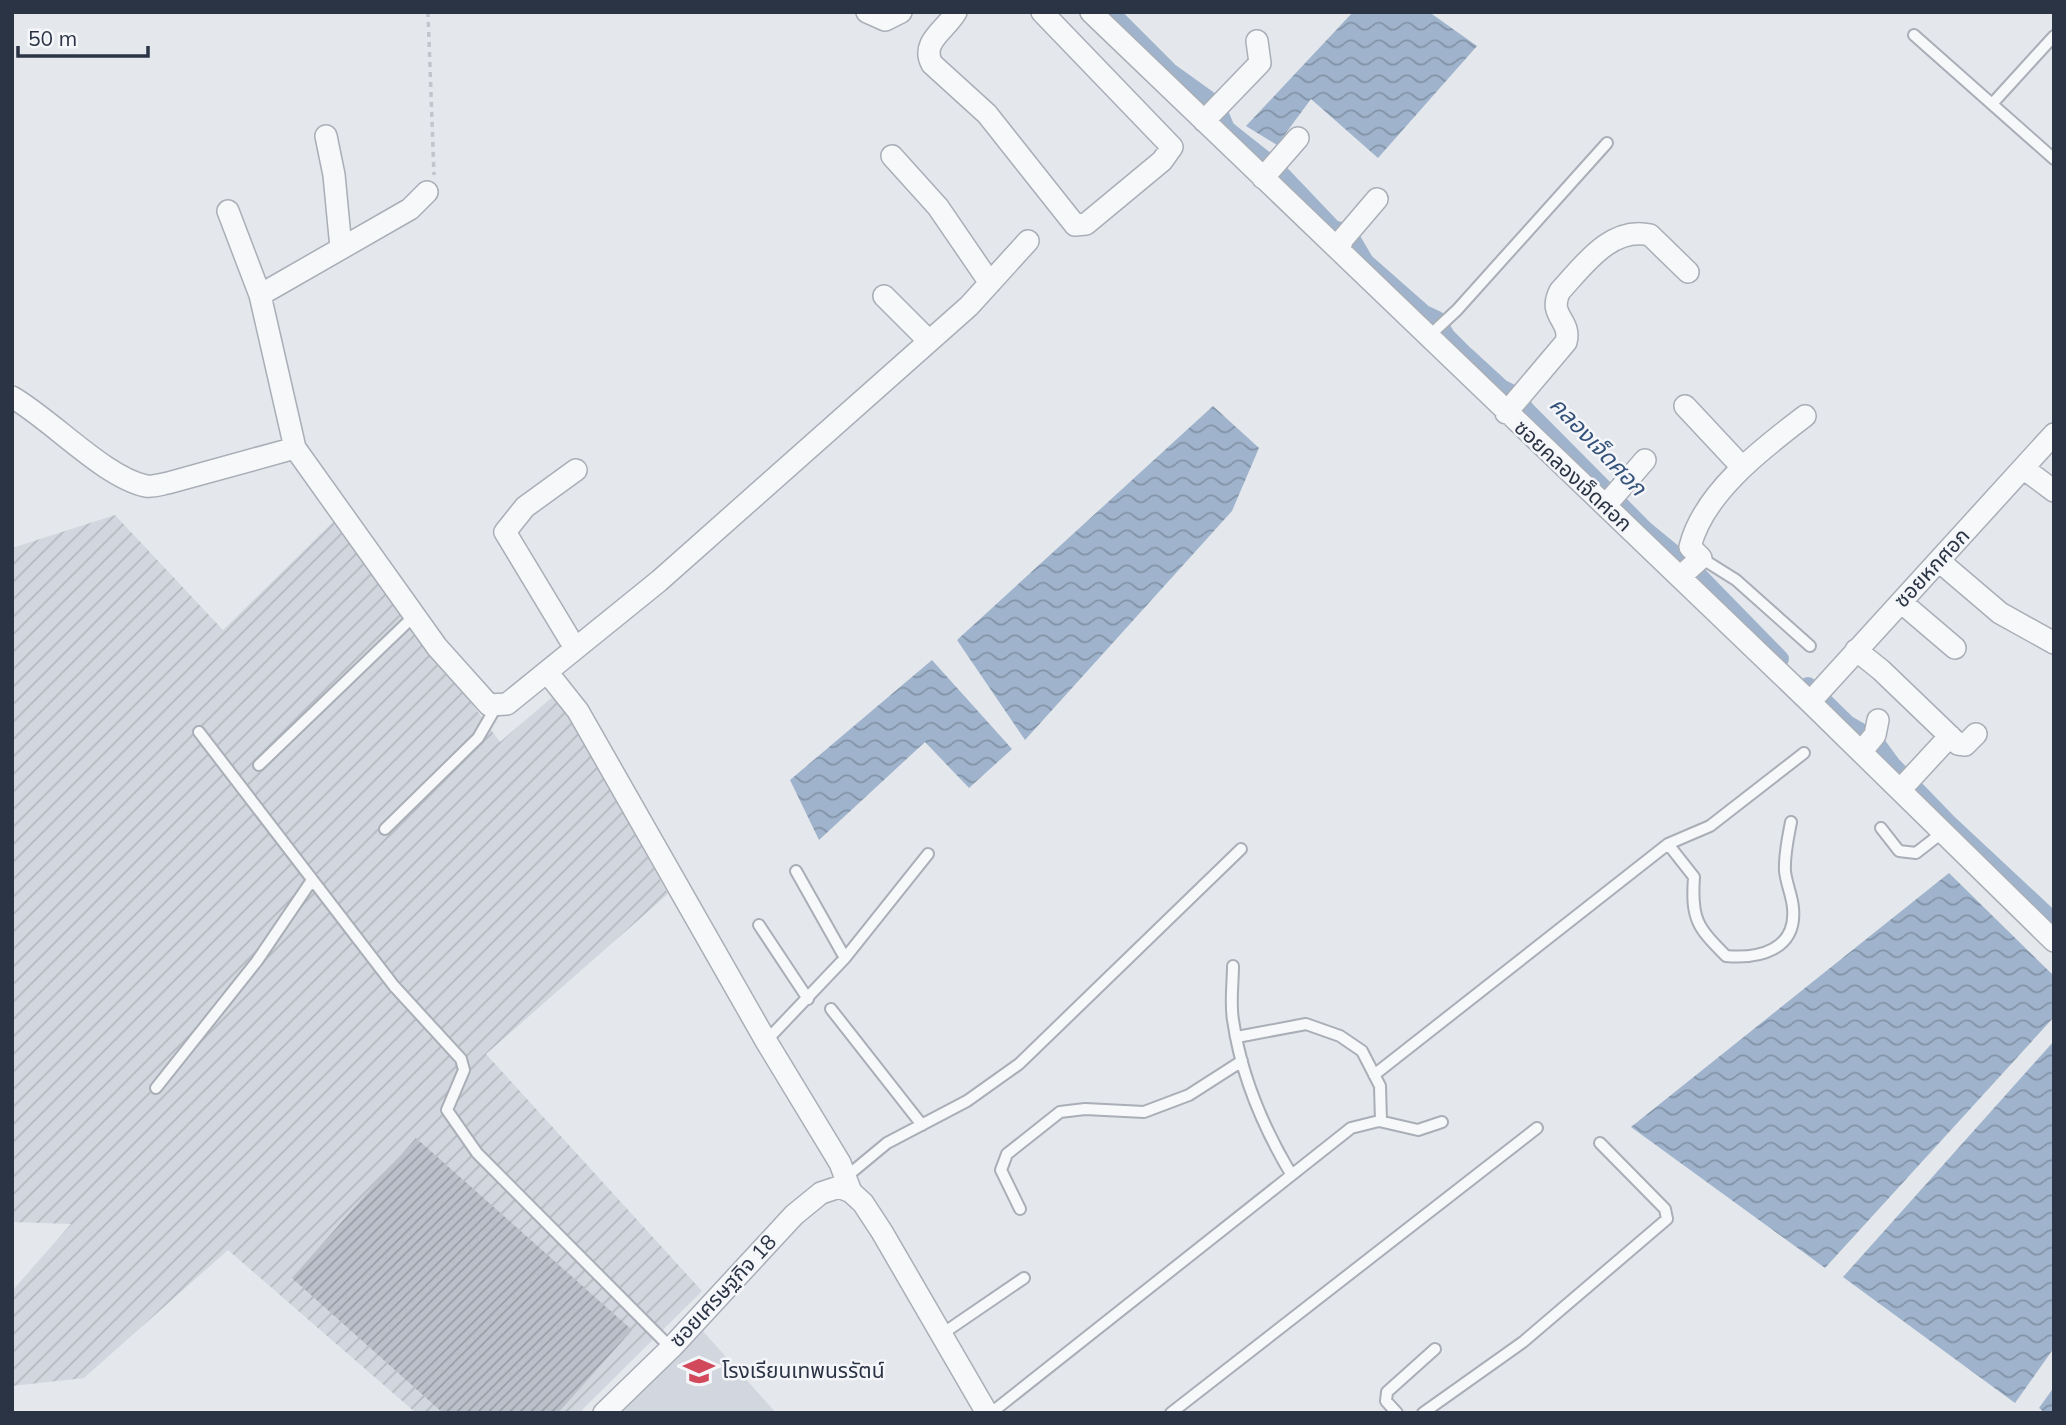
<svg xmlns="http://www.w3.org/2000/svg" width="2066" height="1425" viewBox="0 0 2066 1425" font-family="Mulish,'Noto Sans Thai',sans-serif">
<defs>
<pattern id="industrial-furrows" width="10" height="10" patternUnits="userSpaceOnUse" patternTransform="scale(1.75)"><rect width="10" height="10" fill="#d2d6de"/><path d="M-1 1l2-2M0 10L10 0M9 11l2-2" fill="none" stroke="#b4b8c0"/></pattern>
<pattern id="water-waves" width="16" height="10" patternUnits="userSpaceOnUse" patternTransform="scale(1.75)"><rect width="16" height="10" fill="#9fb4cc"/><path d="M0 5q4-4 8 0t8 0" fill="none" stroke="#8293a7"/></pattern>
<pattern id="building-hatch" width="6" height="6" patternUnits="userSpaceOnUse" patternTransform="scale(1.75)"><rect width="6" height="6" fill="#bbc0ca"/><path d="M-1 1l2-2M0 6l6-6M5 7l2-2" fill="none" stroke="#989da6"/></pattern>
</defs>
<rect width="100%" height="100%" fill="#e4e7ec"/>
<path fill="#d2d6de" d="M701,1329L776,1413H618Z"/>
<path fill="url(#industrial-furrows)" d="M115,515L223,630L336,519L500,742L557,693L668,894L486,1054L702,1291L579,1413H416L228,1250L84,1378L12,1386V1291L71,1224L12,1222V548Z"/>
<path fill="url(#water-waves)" d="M1353,12H1429L1477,46L1378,158L1311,99L1277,145L1246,126Z
M1213,406L1259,448L1232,511L1025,740L957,640Z
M932,660L1012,749L969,788L925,742L819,840L790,780Z
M1949,873L2054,976V1017L1825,1268L1631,1127Z
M2054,1041V1348L2015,1403L1843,1277Z
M2054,1387V1413H2045L2039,1408Z"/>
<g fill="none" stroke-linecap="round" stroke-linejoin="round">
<path stroke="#9fb4cc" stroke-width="18" d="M1110,12L1170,72L1216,105L1226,129L1274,167L1333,229L1348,233L1365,262L1424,314L1437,320L1446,336L1465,355L1501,388L1515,395L1526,410L1645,530L1691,568L1780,659
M1808,686L1847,724L1873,739L1892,765L1947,822L2054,922"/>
</g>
<path fill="url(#building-hatch)" d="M416,1138L632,1330L558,1413H443L292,1278Z"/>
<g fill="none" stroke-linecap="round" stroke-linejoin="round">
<defs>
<path id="service" d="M1914,35L2054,159
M1992,104L2054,36
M1429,336L1457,310L1607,143
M1701,558L1736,580L1810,646
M199,732L394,986L461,1059L464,1070L447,1110L477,1153L671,1348
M259,765L415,615
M1881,828L1899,851L1916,853L1943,832
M385,829L478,738L496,707
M1668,844L1694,877C1691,919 1697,927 1726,956C1759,959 1797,950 1793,908C1792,895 1786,883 1785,871C1784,855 1788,838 1791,822
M796,871L845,958
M759,925L808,999
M1233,966C1233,983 1230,1002 1233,1020C1241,1075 1263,1127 1291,1174
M831,1009L922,1125
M1237,1037L1306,1024L1340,1036L1362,1051L1380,1086L1381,1121
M766,1041L845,958L928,854
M1374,1075L1668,844L1710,826L1804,753
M156,1088L257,961L312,880
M846,1177L887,1143L967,1101L1019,1064L1241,849
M1020,1209L1001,1170L1007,1154L1060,1112L1085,1109L1144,1112L1189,1095L1242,1061
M942,1334L1024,1278
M991,1413L1351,1128L1379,1121L1418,1130L1442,1122
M1171,1413L1537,1128
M1397,1413L1386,1401L1387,1392L1435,1349
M1423,1413L1523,1342L1667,1219L1665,1209L1600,1143"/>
<path id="minor" d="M867,12L885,20L901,12
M956,12C946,30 920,42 932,64L987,114L1075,225L1086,224L1162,161L1172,147L1042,12
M1091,12L1810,702L2054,941
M1204,121L1260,63L1257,41
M326,136L334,175L341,248
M892,156L938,207L990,283
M1263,178L1298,138
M228,211L260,295L295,448L437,647L489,705L507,704L659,581L969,306L1028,241
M1340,250L1342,240L1377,199
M260,295L410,209L427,192
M884,296L929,341
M12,397C52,420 104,477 146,486C153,487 162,484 168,483L295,448
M1685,406L1742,467
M1506,413L1566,342C1572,320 1547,316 1560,291C1584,265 1611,226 1650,235L1688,272
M2023,468L2054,491
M1606,505L1645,460
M1939,561L2000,613L2054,643
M1680,577L1701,558L1690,547C1703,493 1763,448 1805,416
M1901,602L1955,648
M575,648L505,532L525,507L576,470
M1856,650L1881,670L1958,744L1965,745L1976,734
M547,672L578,711L766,1041L840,1163L851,1192L863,1203L882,1232L987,1413
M1810,702L2054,434
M1861,752L1875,735L1878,720
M1900,790L1950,736
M604,1413L671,1348L794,1215L821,1193L839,1187L851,1192"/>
</defs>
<use href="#service" stroke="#a9aeb7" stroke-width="14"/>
<use href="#minor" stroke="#a9aeb7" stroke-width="24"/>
<path stroke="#c2c5cb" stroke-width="3.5" stroke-dasharray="5 5" stroke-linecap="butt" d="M428,12L434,175"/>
<use href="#service" stroke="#f7f8fa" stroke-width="10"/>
<use href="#minor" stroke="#f7f8fa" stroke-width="21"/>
</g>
<defs>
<symbol id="school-bare" viewBox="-9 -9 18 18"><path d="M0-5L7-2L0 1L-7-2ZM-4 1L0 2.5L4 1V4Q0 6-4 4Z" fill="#d1495b" stroke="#f4f6f9" stroke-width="2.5" paint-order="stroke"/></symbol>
</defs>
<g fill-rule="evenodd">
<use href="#school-bare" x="677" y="1349" width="44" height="44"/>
</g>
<g text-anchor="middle" stroke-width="5" stroke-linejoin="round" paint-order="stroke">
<g font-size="21" fill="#2b3445" stroke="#f4f6f9">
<text transform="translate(1573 476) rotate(43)" y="7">ซอยคลองเจ็ดศอก</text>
<text transform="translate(1932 568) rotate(-47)" y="7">ซอยหกศอก</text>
<text transform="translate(723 1291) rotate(-47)" y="7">ซอยเศรษฐกิจ 18</text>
</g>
<g font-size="21" fill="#2b3445" stroke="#f4f6f9" text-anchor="start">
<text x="722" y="1378">โรงเรียนเทพนรรัตน์</text>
</g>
<g font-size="23" font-style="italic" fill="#34527a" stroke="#f4f6f9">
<text transform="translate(1598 446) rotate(46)" y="8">คลองเจ็ดศอก</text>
</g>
</g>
<rect width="2066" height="1425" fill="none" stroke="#2b3445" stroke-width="28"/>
<path d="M18 46v10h130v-10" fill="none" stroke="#2b3445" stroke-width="3.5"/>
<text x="28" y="46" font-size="21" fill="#2b3445" stroke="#f4f6f9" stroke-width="5" paint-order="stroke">50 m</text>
</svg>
